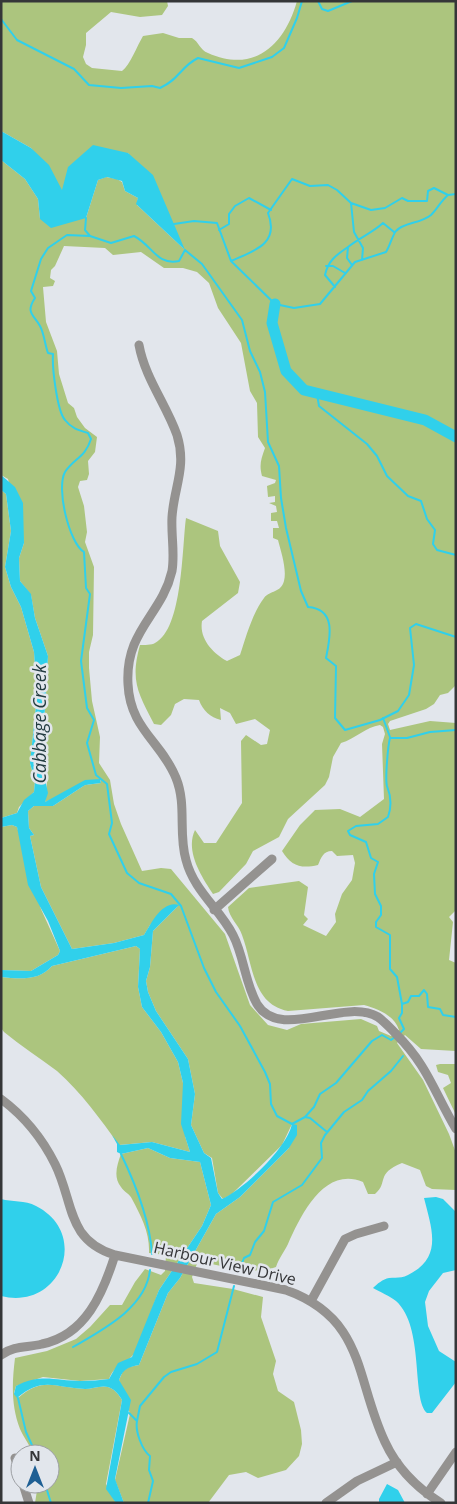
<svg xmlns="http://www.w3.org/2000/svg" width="457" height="1504" viewBox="0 0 457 1504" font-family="'Open Sans',sans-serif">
<rect width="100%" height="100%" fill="#e2e6ec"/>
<path fill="#acc57e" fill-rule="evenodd" d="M1,1H167L168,6L162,15L140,17L111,12L86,33V45L83,57L86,64L92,68L122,71C130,65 137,46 143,36L163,33L179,38H192C199,42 200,50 208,53C255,74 285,44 297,1H456V685L448,693L440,695L434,704L426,709L390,721L388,724L390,730L430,721L456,723V910L449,917L453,922L449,960L456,963V1051L421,1049L405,1035L397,1043L423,1080L449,1134L456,1153V1190L432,1189L426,1186L420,1170L402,1163C375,1174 389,1182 375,1194H368L363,1182C324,1166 301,1215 288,1244C284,1252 279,1258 276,1267C252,1276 223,1266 198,1261L192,1277L194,1283L233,1289L263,1297L261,1317L276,1361L273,1374L278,1391L294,1402L301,1430L302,1444L299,1456L286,1470L258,1478L246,1472L229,1475L208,1503H124L115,1480L130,1414L119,1380L123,1371L129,1367L139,1365L168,1293L180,1278L216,1214L240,1197L289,1148L292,1124L282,1145L232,1194L223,1199L218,1193L212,1158L204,1153L191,1125L195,1094L188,1059L156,1011L148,992L146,981L150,967L153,931L178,906L150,925L144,935L114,943L72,949L41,887L30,836L34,835L29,828L28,811L34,806H53L85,785L101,783L100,779L45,802L47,782L42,765L43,741L48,656L35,618L31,595L20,581L19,558L24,543L8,479L1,475V160L25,179L38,199L40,219L86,218L98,180L106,177L117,179L122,182L125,191L138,198L137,205L184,249L128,153L62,191L31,148L1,131ZM64,246L105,248L113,255L141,252L164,268H183L197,272L209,283L218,308L241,343L250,391L257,403L258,437L265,448C261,459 259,465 262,476L276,480L275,483L267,486L268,497L275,496V502L269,503L276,506L277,512L271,513V521H277L279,528H273V538L278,540C281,552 287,569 284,581C281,593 270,590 264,598C252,614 246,637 240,655L227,661C213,653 199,639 202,621L238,593L240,582L220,546L218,531L186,518C182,546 183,629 155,643C152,645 144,645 140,645C130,681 138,693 154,724L161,725L171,715L175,704L184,699L199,700C203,711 210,717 221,720L220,708L230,713L236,724L255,719L270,730L267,744L261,745L246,735L241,741L242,803L216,843H204L195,830C185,851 201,876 213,894L219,892L246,864L253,851L279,837L288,819L325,785L329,777L333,757L341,743C355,739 366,727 380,725L383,727L385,734L382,744L384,799L360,817L340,809L315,810L300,825L282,851C291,866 301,869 318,865C321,858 323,851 332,851L337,856L353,855L355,863L352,880L342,894L335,914L336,922L326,936L303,925L308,919L304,915L308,887L299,881L249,888L228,907C229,918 239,925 242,935C253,964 252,1004 288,1011L364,1005C378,1009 394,1015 399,1030L391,1036L379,1031L377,1026L361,1019L301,1024L287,1030L268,1025L250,1005L225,934L171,869L161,868L142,871L121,824L114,804L110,780L99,763L100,737L92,701L89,668V652L93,635L94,567L85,542L87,532L84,506L78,487L80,481L87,480L89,474L88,461L95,452L97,437L85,428L77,417L74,408L68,403L59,374L57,351L46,322L43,287L53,286L55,281L50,278L51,270L55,266Z
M1,490L6,494L11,531L5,567L11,587L21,607L34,652L37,697L30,763L35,781L34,792L19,807L17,813L1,818Z
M12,825L17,827L41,909L60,951L58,955L31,971L1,970V827Z
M136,946L140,949L138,987L142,1007L161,1032L178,1062L183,1083L185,1136L190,1152L152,1142L119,1145C101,1120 81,1092 57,1071C40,1058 21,1046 4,1032L1,1028V977C19,979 39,981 52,966Z
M440,1064H456V1115L443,1088L451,1083L448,1075L438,1072L436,1065Z
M148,1148L170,1158L200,1162L211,1205L202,1226L159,1290L137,1350C128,1364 115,1363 109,1379L80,1381L43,1377L16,1386L14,1393L18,1398C43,1376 56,1388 85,1389C92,1389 101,1385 108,1387C115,1389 119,1395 122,1400L106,1484L116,1503H35L38,1484H50V1454H33C30,1445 24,1438 20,1429C11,1406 12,1382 15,1358L47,1351L76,1339L90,1327L110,1305H122L135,1282L145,1269L161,1275L165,1271L166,1255L149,1253C150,1233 141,1216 132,1199C130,1194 124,1192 121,1187C113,1177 117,1165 121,1154Z"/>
<path fill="#30d0eb" d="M1,131L31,148L49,165L62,190L68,167L93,145L128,153L153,175L185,250L136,204L138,198L125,191L122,181L107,177L98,180L86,218L51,228L40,219L38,199L25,179L1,160Z
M1,475L15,487L23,503L24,543L19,558L20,581L31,594L35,618L48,656L43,741L42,765L48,793L45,802L85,780L100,779L101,783L85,785L53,806H34L28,811L29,828L34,835L30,836L41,887L72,949L114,943L144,935C151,924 162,900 179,905L153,931L150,967L146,981L148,992L156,1011L188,1059L195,1094L191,1125L204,1153L211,1158L218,1193L222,1199C244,1189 287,1148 292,1124L297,1125V1135L289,1148L240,1197L216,1214L180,1278L168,1293L139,1365C128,1367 123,1369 119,1380L131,1400L115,1479L124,1503H116L106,1489L122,1400C119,1395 115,1389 108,1387C101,1385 92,1389 85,1389C55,1388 43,1376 17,1398L14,1394L16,1386C41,1373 56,1381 81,1381C91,1381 100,1380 109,1379L118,1363L132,1357L159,1290L202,1226L211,1205L200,1162L170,1158L148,1148L121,1154L117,1152V1144L112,1135L120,1145L152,1142L190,1152L181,1124L183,1083L178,1062L161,1032L142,1007L138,987L140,949L136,946L52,966C39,981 20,979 1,977V970L31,971L58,955L60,951L48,921L28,885L17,827L12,825L1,827V818L17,813L24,800L34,792L35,781L30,763L37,697L34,652L21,607L11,587L5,567L11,531L6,494L1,490Z
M436,1197L443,1199L456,1212V1270L443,1273L429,1291L425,1302L428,1326L439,1351L456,1362V1382L432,1413H427C411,1399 425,1327 396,1301C390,1296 380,1292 373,1288C377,1284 383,1279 389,1278C396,1277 401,1279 408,1275C443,1257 432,1230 424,1198Z
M1,1199C12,1202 25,1200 36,1206C91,1234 60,1311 1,1296Z
M387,1484L398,1490L405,1503H379V1499Z"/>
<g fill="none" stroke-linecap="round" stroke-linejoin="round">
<path stroke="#30d0eb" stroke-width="2" d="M318,1L322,9L328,11L352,1
M1,19L17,40L74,69L89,85L121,88L152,86L160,88C180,79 180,67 198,58L239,68L272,57L284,48L297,18L302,1
M351,203L354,232L363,248L362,260
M86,218L85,230L90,236
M174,224L194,221L217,223L231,261L275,304L294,308L320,304L355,262L386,252C390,246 392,236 396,231C404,222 420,224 431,215C437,209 441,201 448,195L456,194
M219,230L229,224V214L235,206L249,198L271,210
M231,261C254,251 280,244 268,213L292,179L310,186L328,185L337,190L351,203L371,210L385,208L402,198L408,201H427L428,191L434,188L448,195
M352,265L347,258L348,247C359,238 372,233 383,223L394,232
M326,266H333L345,273
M335,287L325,275C328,261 336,255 348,247
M317,394L319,406L367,444L377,456L387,476L408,496L421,501L427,519L435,530L433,544L437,550L456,555
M383,718L390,737
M402,1004L408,1002L411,996H419L424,990L427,994L428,1007L440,1009L443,1015L456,1017
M399,1034L404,1029L399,1018L402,1013V1004L397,977L390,969V935L376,927V922L381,915V906L375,894L374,874L378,862L371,858L366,842L350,835L348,831L356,826L378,824L388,817C392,806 391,796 387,786C385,779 388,745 390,738H407L430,732L456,730
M395,1037L391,1040L382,1035L372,1041L336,1083L320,1094L314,1107L305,1117L292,1124L277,1116L271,1104L270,1084L265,1072L240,1026L216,992L204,968L181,906L171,894L139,883L127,873L109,834L112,823L107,784L96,775L87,743L94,720L87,708L81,661L90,594L86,588L84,552C69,543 56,488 65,472C74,458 85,458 91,439L88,433C78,430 71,428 65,420C57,411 52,367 53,354L48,353C45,345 44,333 40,326C34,315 25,313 35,298L31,291L41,259L48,248L67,235L90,236L111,243L134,236C152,245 157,266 179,261L185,250L202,264L242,320L250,351L260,372L265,392L268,442L279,466L281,498L286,528L301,591L308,607C337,609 330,638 326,658L336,666L335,718L345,730L380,720L398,711L409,695L414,665L410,628L416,624L456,637
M305,1117L310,1118L327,1132
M121,1154C135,1183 150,1222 152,1254
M238,1273L244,1258L250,1255L255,1242L264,1231L273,1202L302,1185L322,1158L321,1143L325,1135L344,1112L362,1100L368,1091L391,1071L403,1056
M73,1347C102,1330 146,1308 150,1270
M18,1398L26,1432L36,1454
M129,1413L137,1421C135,1431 142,1450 150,1456L149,1470L153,1481L148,1503
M137,1421L140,1406L164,1377L171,1372L197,1364L217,1352L234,1286
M45,1484L51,1503"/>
<path stroke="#30d0eb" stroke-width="11" d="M275,304L272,323L286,371L304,390L425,420L456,437"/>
<path stroke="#949290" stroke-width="9" d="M139,345C145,378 166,404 177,435C187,467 174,487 172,517C171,536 175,553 172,571C162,615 125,630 128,684C130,729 161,741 176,778C187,805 178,833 186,860C194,891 219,908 233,935C244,956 245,983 257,1004C280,1042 344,997 378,1017C385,1022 390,1028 396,1034C428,1066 434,1092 456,1129
M214,910L272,859
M1,1099C24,1116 42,1138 55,1164C74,1202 66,1240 115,1255L286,1290C366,1319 355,1379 385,1442C397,1468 417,1488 441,1503
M311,1301L345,1239L356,1234L384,1226
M1,1355C15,1345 27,1348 42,1344C86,1335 103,1293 115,1255
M15,1458L20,1474
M23,1484L29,1503
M427,1494L456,1452
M326,1503L357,1481L397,1462"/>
</g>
<g text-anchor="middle" stroke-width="5" stroke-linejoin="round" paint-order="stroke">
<g font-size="16" fill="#353638" stroke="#e2e6ec">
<text transform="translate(225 1263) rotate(13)" y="6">Harbour View Drive</text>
</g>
<g font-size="18" font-style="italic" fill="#233c41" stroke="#e2e6ec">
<text transform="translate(40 724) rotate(-90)" y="6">Cabbage Creek</text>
</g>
</g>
<rect width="457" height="1504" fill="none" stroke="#353638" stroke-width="5"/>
<g transform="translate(35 1469)"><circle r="24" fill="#e2e6ec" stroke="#9da0a4"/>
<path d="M0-4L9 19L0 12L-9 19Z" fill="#1e5f94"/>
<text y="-8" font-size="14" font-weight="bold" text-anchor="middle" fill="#353638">N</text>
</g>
</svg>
